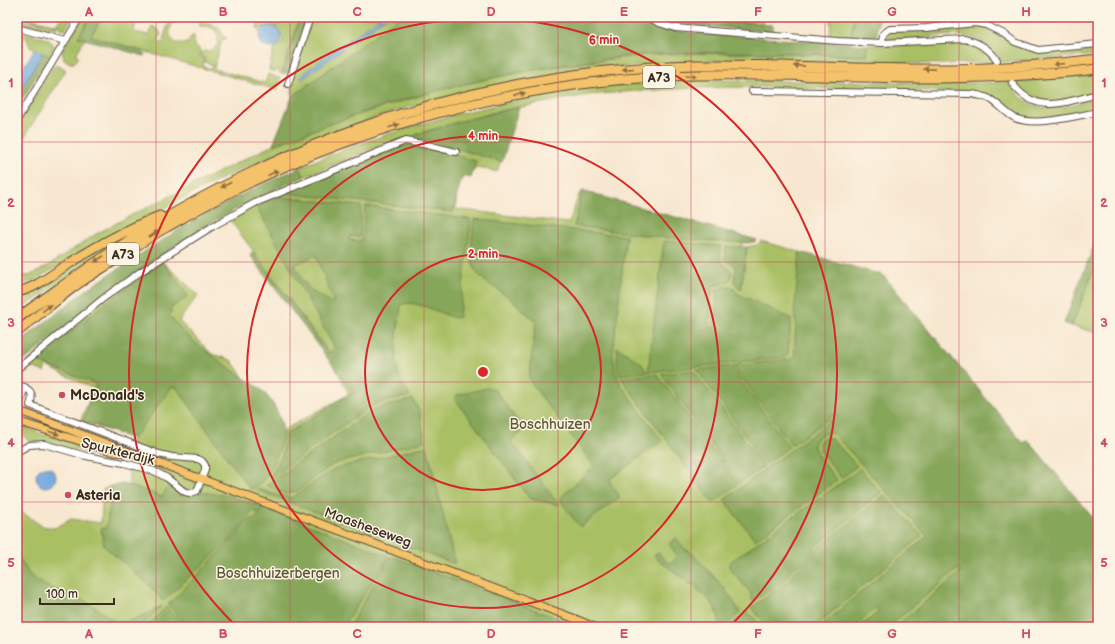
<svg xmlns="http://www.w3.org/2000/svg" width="1115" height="644" viewBox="0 0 1115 644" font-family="'Balsamiq Sans',sans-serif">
<rect width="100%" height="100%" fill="#fcf5e5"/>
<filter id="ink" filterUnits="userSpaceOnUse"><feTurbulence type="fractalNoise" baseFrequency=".025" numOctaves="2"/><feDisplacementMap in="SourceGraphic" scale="8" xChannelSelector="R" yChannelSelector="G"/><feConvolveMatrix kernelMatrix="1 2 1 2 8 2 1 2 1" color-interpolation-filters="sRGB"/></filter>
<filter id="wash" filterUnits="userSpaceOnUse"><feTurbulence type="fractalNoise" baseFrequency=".012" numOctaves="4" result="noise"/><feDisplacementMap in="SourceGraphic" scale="16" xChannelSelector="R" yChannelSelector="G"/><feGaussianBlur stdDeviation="0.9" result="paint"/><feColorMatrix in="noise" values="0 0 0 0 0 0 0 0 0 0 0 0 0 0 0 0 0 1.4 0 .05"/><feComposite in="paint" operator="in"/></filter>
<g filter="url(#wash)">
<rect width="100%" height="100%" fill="#f8e7d0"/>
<path fill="#a9bf64" stroke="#727441" d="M19,17H26L56,25L61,17L67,18L72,17L65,30L59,29L61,26L59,24L56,28Z
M83,17H90L78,37L85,39L76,54L79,57L74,63H70L64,59L62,52Z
M102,17H118L136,22L134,32L149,35L152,26L158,29L161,34L158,41L163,43L165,40L163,39L170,19L174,17H183L182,19C169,21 165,35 176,43H188L192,36H194L195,45L201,51L200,57L204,58L203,66L211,69L213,65L205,62V58L201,55L204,51H210L217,46C221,34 214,24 201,27L199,25L201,21C211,24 221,25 223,37L227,38L225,39H222L214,69L265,83L268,74L275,76V79L277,77L281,78L277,90L91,36Z
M261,17H267C272,27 283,26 288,17H300L282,74L279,73V70L277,69L276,72L269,70L274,49L283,41C282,34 279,24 269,26C265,26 262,29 259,29V32L257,27Z
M312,17H381L325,57L301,76L302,79L386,17H400L292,97L293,75Z
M680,17H763L762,24Z
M831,17H855L850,38L830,36Z
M17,19L55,30L52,35L17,25Z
M977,26L986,28L1036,51L1098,47V55L1002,62C983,29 950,35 918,38C906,39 895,39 883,39L884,35L890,31Z
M17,31L48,39L54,45L49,56L30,47L27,39L25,37L22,40H17Z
M961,42C975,45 987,49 996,62L943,64L796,61H706L587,70L512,82L444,98L385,114L278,153L219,180L121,230L35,280L17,287V274L29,276L48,266L96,234L132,215L269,147L335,122L439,90L488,79L539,69L641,55L667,54L770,53L867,56V45L899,46Z
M54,65H59L66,70L17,149V126Z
M1098,75V93C1087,95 1058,103 1049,102C1035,101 1023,93 1015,81Z
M710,80L982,83L1009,82C1033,120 1061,107 1098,98V110L1042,119L1026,118L1018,117L993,99L933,91L753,87L695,88L636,91L588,95L558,100L495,112L417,134L515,110L497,172L479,167L457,182L456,209L569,223L579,194L742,238L740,288L741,289L747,247L757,245L761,241L800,252L799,256L1078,627H17V509L42,526L55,528L71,519L101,523L103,489L110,486L112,493L106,529H101L103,539L128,491L130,463L64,447L29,442L20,432L23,427C32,427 38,435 47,435L130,458L132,438L80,421L94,389L46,366L44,372L35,368H27L28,372L20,376L17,381V371L153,253L198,295L179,321L212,354L231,360L282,431L349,394L325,347L230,220L253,207L389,147L400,140L369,150L304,177L300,167C430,112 568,83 710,80Z
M154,219L86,264L17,312V294L102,246Z
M1098,258V333L1072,326Z"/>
<path fill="#86a65a" stroke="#60683c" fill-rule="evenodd" d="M90,17H102L91,36L145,52L144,56L78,37Z
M300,17H306L290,72L282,74Z
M399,17H645L658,27L665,29L693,33L867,45V56C792,53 717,50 642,55C616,57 589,61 563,65C499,75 436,89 374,109C340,120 307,133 273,145L292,97Z
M671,17L773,25V32L680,24L665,21Z
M855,17H879L877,34L873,39L850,38Z
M43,53L49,56L17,108V96Z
M519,107L502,162L428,140H415L394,142L457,122Z
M410,145L434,149L476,161L471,178L462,176L453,212L283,193L396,148Z
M300,167L304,177C196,220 107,295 17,366V344L89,288L184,226L243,194Z
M582,191L757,240L754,242L747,243L667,238L574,226Z
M277,196L361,206L360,237L350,236L349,240L361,241L362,240L365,208L366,206L470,219L471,222L459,317L454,318C443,314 411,298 401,305C398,337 388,368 410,396L379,403L370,407L339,428L270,478L282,455L286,434L353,392L250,255L253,251L328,353L335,348L256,206ZM316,255L334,302H330L310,290L302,279L295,265Z
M474,219L626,236L613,353L615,371L621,385L662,441L610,479L611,485L620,497L580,527L562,503L561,499L563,495L594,466L532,384L529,377L536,321C525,314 517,303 507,296C499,290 489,285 482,278C465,264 473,238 474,219Z
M1098,235V258L1072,326L1064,323Z
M664,241L721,246C721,250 720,255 721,260C724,270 739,267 728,282L713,286L712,289L709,328H714L717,290L723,287H732L738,294L790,318L791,320L788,355L786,357L648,372Z
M726,247H747L741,289L734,282L736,267L725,260Z
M800,252L883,275L1023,443L1028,440L1098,524V614L1083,627H895L961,572L958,569L888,627H860L879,611L877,607L854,627H820L927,536L834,434C829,432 826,433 821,435C818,437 813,441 814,445C814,454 831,472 837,480L755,540L724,500L837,416L835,414L792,445L733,366L791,359L794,357L796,323L794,315Z
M163,262L188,296L170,309L172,312L169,315C188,341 215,357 241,376C249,382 261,387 267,396C275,404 282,421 283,432C283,439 280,449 277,456C272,469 265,481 253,489L249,488L177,388L172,387L133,439L83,421L96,384L33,360L111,299Z
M617,347L641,363L647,372L619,375L617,366Z
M730,366L789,447L766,464L697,370Z
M693,370L764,466L740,483L661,374Z
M657,374L738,484L713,503L621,378Z
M487,388H492L495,390L524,430L511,441L559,505L530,499L455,399L457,395Z
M413,399L419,411L425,441L337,463L332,465L297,491L286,494L266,485L374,409Z
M827,437L832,439L857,466L841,478L820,450L819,443L822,439Z
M427,446L455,564L256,490L260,489L275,494L291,498L336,468Z
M860,469L881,492L815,547L809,559L791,570L785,580L781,583L753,601L750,592L729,567V563Z
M122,484L144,490L162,497L169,485L178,489L226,495L263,507L259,513L254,511L251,513L231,539L163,601L148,584L104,546L101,528H106L112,493L110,486Z
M884,495L922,536L814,627H769L751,608L788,582L794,572L811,560L817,549Z
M265,508L389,556L343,627H189L168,605L237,535C240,530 244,523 250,520C257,516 259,515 265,508Z
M676,538L686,550L690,551C707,571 729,589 740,613L724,627H720C719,620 718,612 714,606C708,596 669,567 659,561L654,555L658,552L663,559L669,563C681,559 674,551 669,544Z
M17,556C24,562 26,572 33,578C44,587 58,590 72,595C80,598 88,603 96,608C105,613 111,622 122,622C133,622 151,611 162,606L140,627H17Z
M390,557L397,558L581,627H349Z
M166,607L185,627H146Z
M747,611L763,627H729Z"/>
<path fill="#71a7df" stroke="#56687e" d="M381,17H386L302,79L300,77L325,57Z
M259 37a11 11 0 1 1 22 0a11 11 0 1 1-22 0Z
M35,49L43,53L17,96V77Z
M36 477a10 10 0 1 1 20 0a10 10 0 1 1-20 0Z"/>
</g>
<g filter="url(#ink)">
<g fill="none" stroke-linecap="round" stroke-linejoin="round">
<defs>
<path id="minor" d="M648,17L659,23L675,28L838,41L882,43L964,39C978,42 989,48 997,60
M17,28L65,41
M882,43L883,34L890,29L926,28L975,23L986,25L1004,34L1015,42L1038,50L1098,44
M1012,83C1036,116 1065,102 1098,94
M288,84L310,17
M752,91L972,94C978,95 984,96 990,99C999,104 1005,113 1015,118C1035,127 1076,116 1098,112
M17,120L80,17
M17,369L105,297L140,272L213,226L255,203L405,141L423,144L456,152
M17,384C29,389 35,391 30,405L159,454L172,457L198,459L202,461L205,465V470L197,491L190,493L185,492L167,478L154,471L124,463L86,456L44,444L29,445L17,452
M17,410L25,387"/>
<path id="major" d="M17,410L573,618L594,627
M17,421L114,452L126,453"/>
<path id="highway" d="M17,292C37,288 53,273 70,263C99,245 129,228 160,216
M17,319C33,306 51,294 68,282C250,149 471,70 697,65C781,64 865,70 949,69C999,68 1049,65 1098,59
M17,332C36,317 55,301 75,286C89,276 104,267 119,258C135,247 150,236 167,227C324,133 514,79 697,75C779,73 861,79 943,78C995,77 1047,75 1098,69"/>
</defs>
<use href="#minor" stroke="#574639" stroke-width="8"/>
<use href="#major" stroke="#574639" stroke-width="9"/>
<use href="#highway" stroke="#574639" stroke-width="11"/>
<use href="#minor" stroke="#fff" stroke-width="6"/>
<use href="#major" stroke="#f3c26a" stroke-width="7"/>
<use href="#highway" stroke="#f3c26a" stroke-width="9"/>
</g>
<defs><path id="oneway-solid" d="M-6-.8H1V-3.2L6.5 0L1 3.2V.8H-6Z"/></defs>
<g fill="#8e6e40">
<use href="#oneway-solid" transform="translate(1059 64) rotate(176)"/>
<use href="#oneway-solid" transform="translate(799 66) rotate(-179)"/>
<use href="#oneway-solid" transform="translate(628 69) rotate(175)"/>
<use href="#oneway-solid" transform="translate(929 69) rotate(-179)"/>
<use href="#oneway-solid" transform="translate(691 76) rotate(-3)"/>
<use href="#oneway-solid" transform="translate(520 94) rotate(-13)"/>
<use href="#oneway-solid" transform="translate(394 126) rotate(-17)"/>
<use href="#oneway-solid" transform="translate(273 173) rotate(-24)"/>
<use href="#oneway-solid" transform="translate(226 185) rotate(153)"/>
<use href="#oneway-solid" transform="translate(154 234) rotate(-33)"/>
<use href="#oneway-solid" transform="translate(99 259) rotate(147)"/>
<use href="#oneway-solid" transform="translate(47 308) rotate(-38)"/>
<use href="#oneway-solid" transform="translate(54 433) rotate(18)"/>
</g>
</g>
<path fill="none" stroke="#d1495b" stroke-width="1" stroke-opacity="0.55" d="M156,17V627M290,17V627M424,17V627M558,17V627M691,17V627M825,17V627M959,17V627M17,142H1098M17,262H1098M17,382H1098M17,502H1098"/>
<g fill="none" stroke="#d62828" stroke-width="2">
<circle cx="483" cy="372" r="118"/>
<circle cx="483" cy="372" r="236"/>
<path d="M237 627A354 354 0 1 1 729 627"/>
</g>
<g fill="#d1495b" stroke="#fcf5e5" stroke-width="1.5">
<circle cx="62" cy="395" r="4"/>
<circle cx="68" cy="495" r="4"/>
</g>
<g text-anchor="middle" stroke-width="3" stroke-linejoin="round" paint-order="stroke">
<g fill="#fcf5e5" stroke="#75675a" stroke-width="1">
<rect x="643" y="66" width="32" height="22" rx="3"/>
<rect x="107" y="243" width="32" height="22" rx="3"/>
</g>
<g font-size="13" font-weight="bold" fill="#3b2a1e">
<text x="659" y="82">A73</text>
<text x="123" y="259">A73</text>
</g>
<g font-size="14" font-weight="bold" fill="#3b2a1e" stroke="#fcf5e5" text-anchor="start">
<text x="70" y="400">McDonald's</text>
<text x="76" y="500">Asteria</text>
</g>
<g font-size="14" fill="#5c5733" stroke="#fcf5e5">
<text x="550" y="429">Boschhuizen</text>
<text x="278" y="578">Boschhuizerbergen</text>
</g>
<g font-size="14" fill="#3b2a1e" stroke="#fcf5e5">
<text transform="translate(118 451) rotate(14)" y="5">Spurkterdijk</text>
<text transform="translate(368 527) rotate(20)" y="5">Maasheseweg</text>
</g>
</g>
<circle cx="483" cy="372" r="6" fill="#d62828" stroke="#fcf5e5" stroke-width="2"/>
<g font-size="12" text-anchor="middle" font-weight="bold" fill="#d62828" stroke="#fcf5e5" stroke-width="3" stroke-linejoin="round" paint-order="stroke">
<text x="604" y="44">6 min</text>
<text x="483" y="140">4 min</text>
<text x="483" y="258">2 min</text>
</g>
<rect width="1115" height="644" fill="none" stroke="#fcf5e5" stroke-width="44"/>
<path d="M40 598v6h74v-6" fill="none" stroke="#3b2a1e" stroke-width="2"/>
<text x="46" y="598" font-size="12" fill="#3b2a1e" stroke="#fcf5e5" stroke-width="3" paint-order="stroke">100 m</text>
<rect x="22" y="22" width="1071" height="600" fill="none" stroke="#d1495b" stroke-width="1.5"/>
<g font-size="13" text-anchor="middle" font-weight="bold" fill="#d1495b">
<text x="89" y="16">A</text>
<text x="223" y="16">B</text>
<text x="357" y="16">C</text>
<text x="491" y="16">D</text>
<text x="624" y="16">E</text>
<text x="758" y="16">F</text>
<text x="892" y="16">G</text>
<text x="1026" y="16">H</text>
<text x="11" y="87">1</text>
<text x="1104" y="87">1</text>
<text x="11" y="207">2</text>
<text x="1104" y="207">2</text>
<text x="11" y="327">3</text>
<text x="1104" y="327">3</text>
<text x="11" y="447">4</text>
<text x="1104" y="447">4</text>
<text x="11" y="567">5</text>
<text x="1104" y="567">5</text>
<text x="89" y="638">A</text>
<text x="223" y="638">B</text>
<text x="357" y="638">C</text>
<text x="491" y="638">D</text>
<text x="624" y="638">E</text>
<text x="758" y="638">F</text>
<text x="892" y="638">G</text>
<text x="1026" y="638">H</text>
</g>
</svg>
